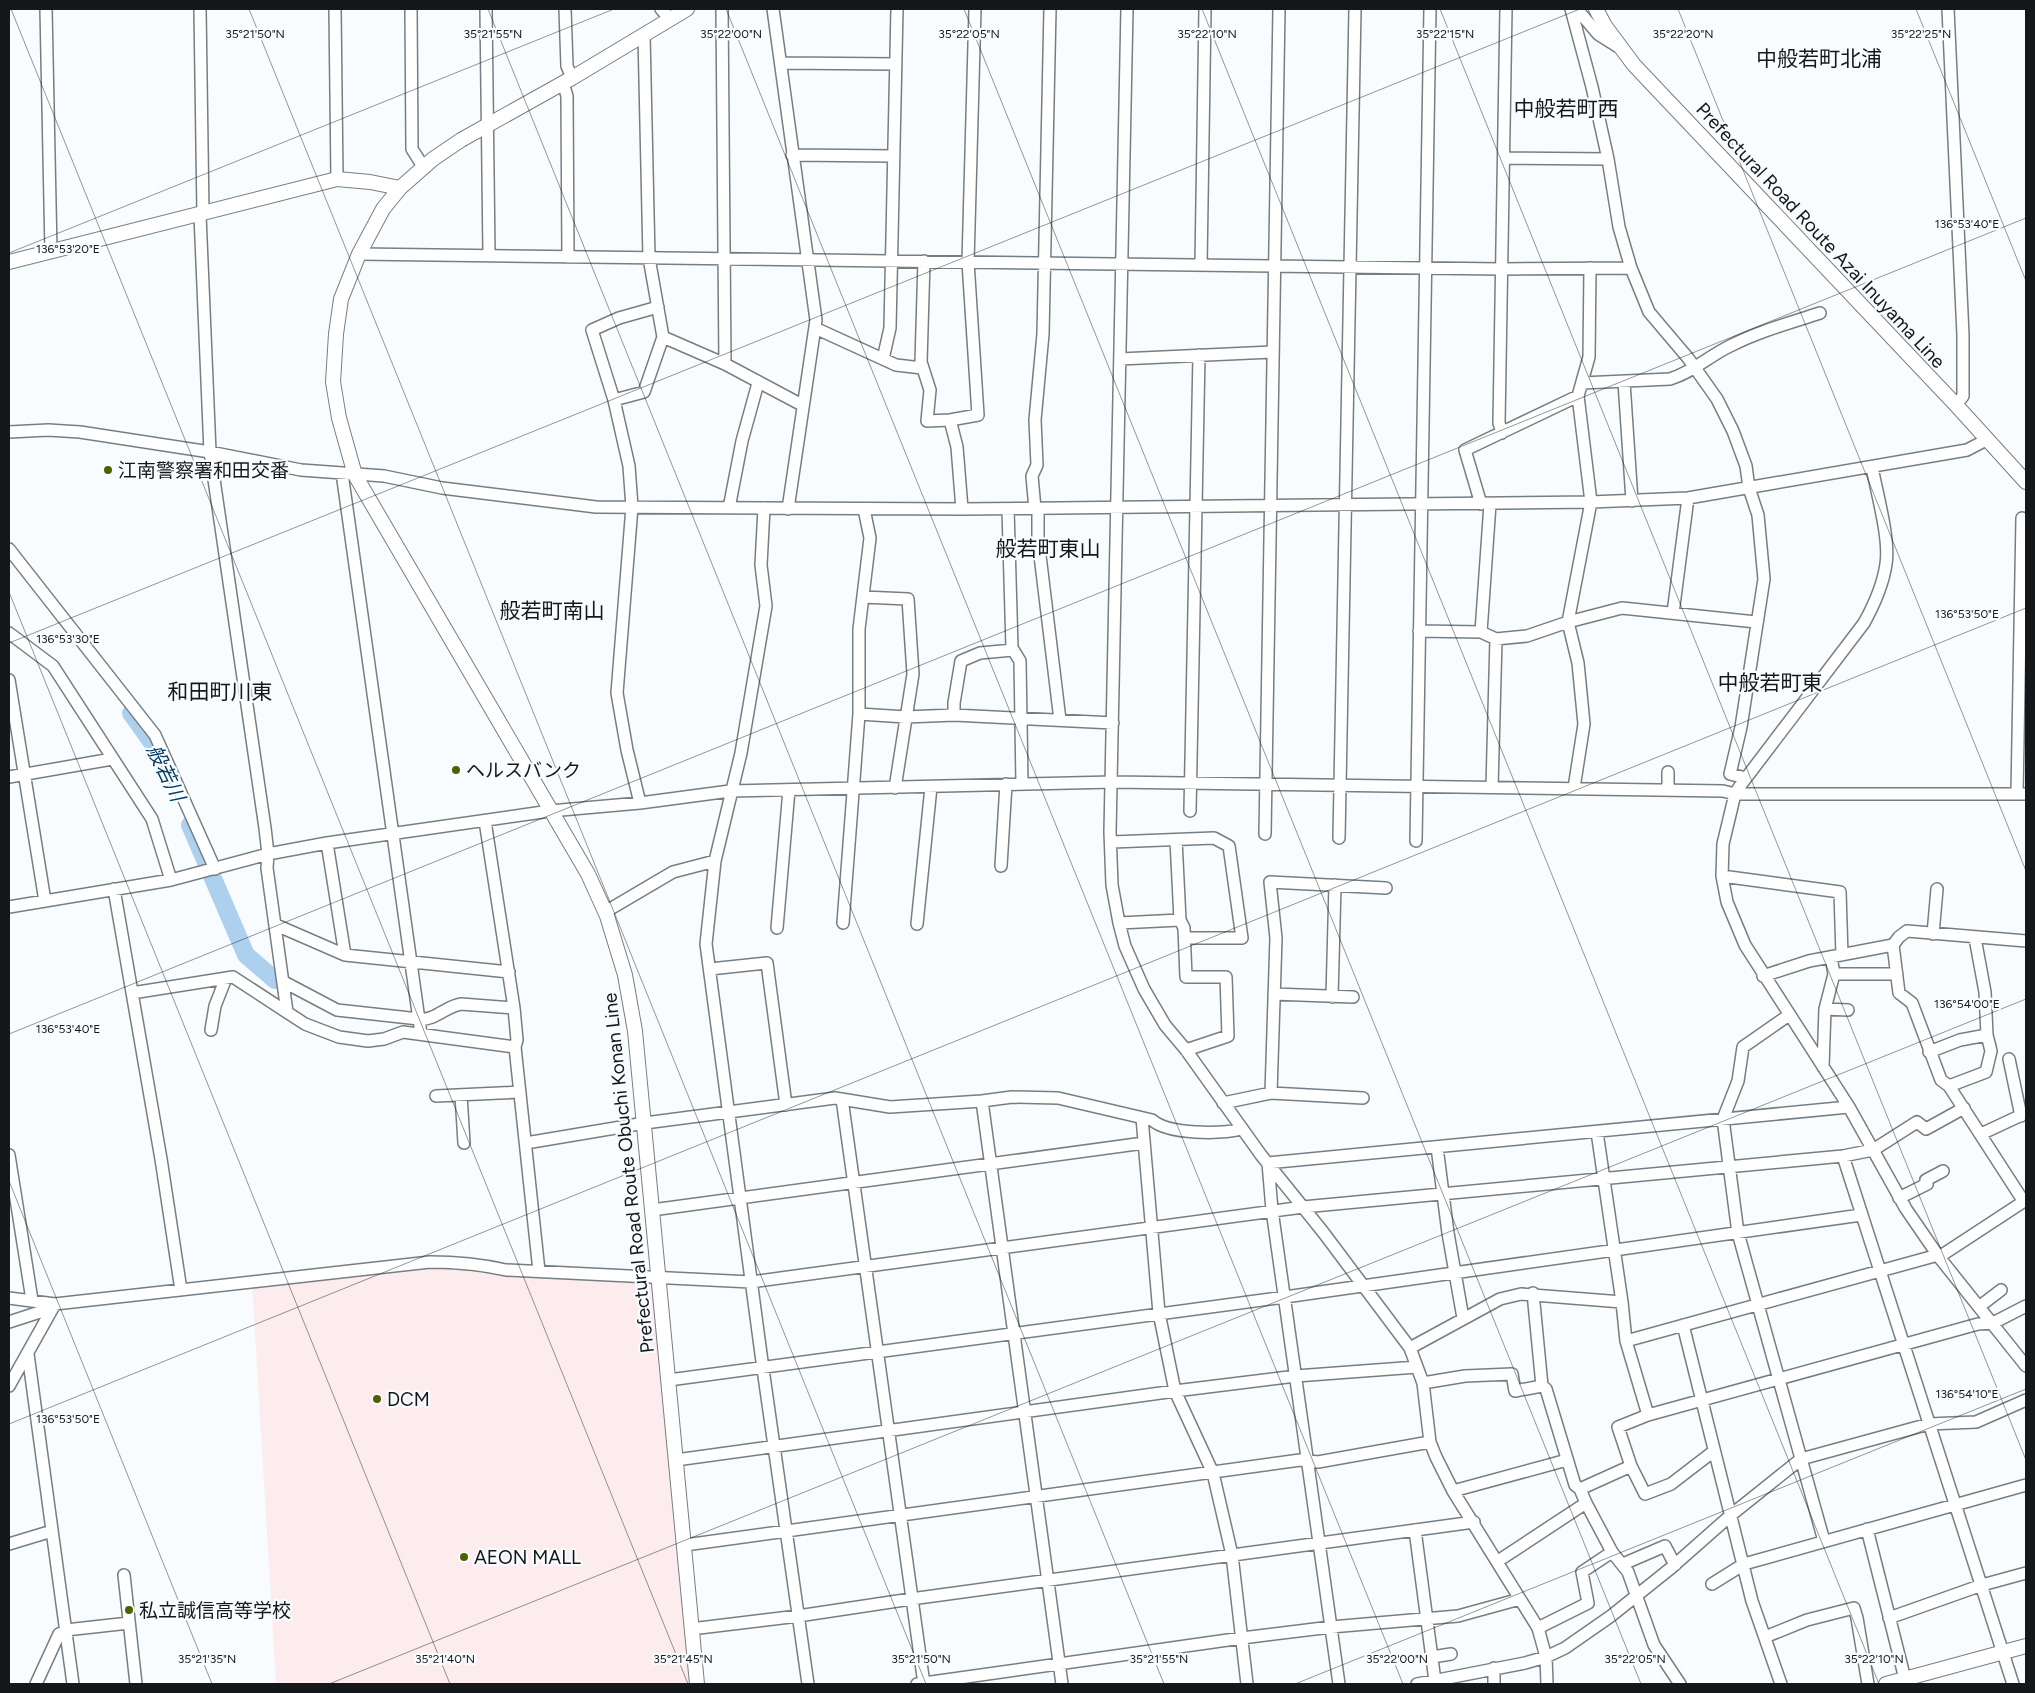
<svg xmlns="http://www.w3.org/2000/svg" width="2035" height="1693" viewBox="0 0 2035 1693" font-family="Figtree,'Noto Sans JP',sans-serif">
<rect width="100%" height="100%" fill="#f8fcfe"/>
<path fill="#fdecee" d="M430,1262L660,1277L699,1684H276L252,1283Z"/>
<g fill="none" stroke-linecap="round" stroke-linejoin="round">
<path stroke="#add0ef" stroke-width="18" d="M131,713L156,748L162,760
M190,825L246,955L275,980"/>
<defs>
<path id="minor" d="M46,9L51,252
M200,9L203,214
M335,9L337,179
M411,9L412,149L424,168
M486,9L489,255
M565,9L567,66L572,78
M661,9L670,19
M722,9L725,364
M773,9L816,320L788,509
M1127,9L1110,832L1112,885L1119,923L1125,946L1144,989L1165,1025L1186,1050L1261,1155L1323,1232L1410,1348L1423,1383L1430,1442L1436,1457L1453,1491L1538,1628L1546,1657L1547,1684
M1571,9L1592,87L1608,159L1619,227L1631,268L1649,312L1688,358L1717,399L1733,431L1746,466L1749,488L1758,515L1764,579L1741,727L1730,774L1746,778
M1577,9L1598,34L1617,46
M1948,9L1963,335V396L1956,405
M781,63L896,64
M563,83L567,96L568,257
M792,155L894,156
M1504,158L1608,159
M200,215L210,452L265,828L268,854L267,868L287,1012
M359,254L1501,269L1631,268
M924,261L921,362L930,390L927,421L950,420L957,447L962,509
M1201,265L1205,9
M815,328L896,365L922,368
M663,337L725,364L802,405
M883,359L890,328L897,9
M1120,359L1272,352
M1624,382L1632,501
M1582,383L1670,379C1693,372 1709,356 1730,346C1759,331 1790,323 1820,313
M614,400L592,330L619,318L658,307
M950,420L978,415L968,262L975,9
M9,432L48,430L80,432L210,452L301,470L384,476L442,488L596,507L962,509L1591,502L1688,498L1967,450L1988,439
M1502,433L1499,423L1506,9
M1872,467C1877,494 1890,539 1886,564C1883,585 1874,605 1864,623L1740,786L1735,794L1723,844L1722,876L1727,902L1745,945L1849,1107L1906,1209L1939,1257L2026,1366
M342,473L421,1034
M1481,504L1465,450L1578,396
M729,508L742,441L758,383
M764,508L761,565L766,606L741,753L715,861L706,944L763,1369L808,1684
M1008,509L1012,648L1020,661L1022,784
M1035,509L1032,476L1037,465L1035,420L1043,334L1050,9
M1038,509V539L1060,720
M9,549L155,735L215,869
M863,597L908,599L913,674L895,788
M1673,613L1688,498
M1419,631L1481,632L1496,639L1527,636L1568,622L1622,608L1756,622
M1481,632L1490,504
M9,633L53,666L152,819L171,880
M9,680L45,901
M859,714L906,717L954,715L1113,723
M954,715V703L961,661L980,653L1013,650
M1668,772V790
M9,777L112,759
M1492,787L1496,639
M1574,788L1584,724L1578,663L1568,622L1591,502L1578,396L1589,357L1590,268
M2017,794L2022,518
M640,803L627,750L617,693L632,507L629,466L614,400L644,392L663,337L649,258L644,35
M1190,811L1199,355
M485,821L514,1008L517,1040L515,1047L539,1271
M1265,834L1279,9
M1339,838L1355,9
M1176,840L1180,920L1184,928L1186,977H1226L1228,1036L1186,1050
M1416,841L1430,9
M1112,842L1214,838L1229,846L1242,938H1185
M327,843L345,955
M1001,866L1006,784
M1722,876L1840,892L1842,955
M114,889L161,1159L181,1290
M9,907L171,880L268,854L327,843L550,811L640,803L730,791L1113,782L1723,791L1735,794H2026
M605,912L673,872L715,861
M843,923L859,714V629L870,538L864,509
M1119,923L1180,920
M917,924L931,787
M276,925L345,955L509,972
M777,928L789,790
M1933,934L1937,889
M1893,945L1899,993L1912,1003L1941,1080L1949,1086L2024,1202
M710,969L767,963L786,1105
M1834,974H1897
M1763,976L1809,961L1893,945L1899,937L1907,931L2026,941
M284,982L337,1010L419,1019C435,1021 446,1006 461,1004L514,1008
M132,993L233,977L305,1024L339,1037L368,1041L384,1039L403,1032L515,1047
M1274,994L1353,997
M1332,997L1335,885
M1825,1009L1848,1010
M1789,1015L1743,1047L1738,1081L1723,1119L1738,1233L1824,1541
M211,1030L215,1006L226,978
M1929,1052L1960,1040L1987,1035
M2009,1059L2021,1116
M1823,1067L1825,1009L1834,974L1831,957
M1949,1086L1986,1072L1991,1051L1987,1035L1985,992L1975,938
M1271,1093L1363,1098
M461,1095L464,1143
M436,1096L520,1092
M842,1099L924,1684
M982,1101L1012,1097L1058,1098L1152,1120C1169,1135 1221,1134 1242,1129
M1223,1103L1271,1093L1276,938L1270,882L1386,888
M1142,1118L1159,1313L1175,1391L1213,1473L1232,1555L1247,1684
M1597,1132L1622,1302L1626,1341L1648,1415
M1981,1134L2026,1113
M526,1143L645,1123L835,1098L890,1107L982,1101L1062,1684
M1437,1147L1448,1233L1463,1318
M9,1155L32,1300
M1843,1156L2013,1684
M1268,1163L1849,1107
M1268,1163L1272,1210L1339,1684
M1899,1198L1927,1184L1926,1180L1943,1171
M652,1210L1144,1143
M1939,1257L2026,1200
M9,1298L55,1304L430,1262C458,1262 479,1264 506,1270L751,1282L1303,1207L1843,1156L1873,1150L1917,1122L1926,1129L1964,1108
M1980,1306L2001,1290
M9,1322L43,1311L53,1306
M1683,1325L1752,1601L1781,1684
M1626,1341L1938,1255
M1410,1348L1500,1299L1521,1294L1622,1302
M28,1354L73,1684
M669,1380L1285,1297L1861,1215
M1423,1383L1465,1376L1512,1374L1515,1391L1542,1386
M9,1386L55,1304
M1714,1451L1671,1484L1645,1494L1631,1466L1618,1427L1648,1415L1978,1324L1993,1323L2026,1306
M676,1460L1175,1391L1296,1376L1417,1367
M1580,1489L1631,1466
M1453,1491L1567,1460
M1586,1503L1612,1552L1628,1572L1654,1645L1680,1684
M1867,1529L1905,1679
M1415,1530L1435,1681
M9,1544L52,1531
M685,1545L1300,1460L1318,1462L1430,1442
M1498,1561L1586,1503L1580,1489L1575,1485L1546,1389L1542,1386L1533,1293
M1623,1564L1665,1546L1675,1565
M124,1575L136,1684
M1712,1584L1744,1564L2026,1485
M1889,1618L1982,1585L2026,1573
M1538,1628L1588,1603L1582,1572L1612,1552
M691,1629L798,1616L911,1599L1474,1522
M1765,1637L1807,1620L1854,1608L1857,1618L1868,1684
M1432,1657L1451,1654
M1494,1668V1684
M36,1684L59,1634L66,1630L129,1623
M917,1684L1242,1638L1331,1627L1458,1616L1520,1599
M1417,1684L1525,1663L1546,1657L1565,1648L1611,1616L1671,1568L1731,1515L1801,1459L1929,1424L1976,1422L2026,1400"/>
<path id="major" d="M687,9L572,78L461,140L433,159L400,188L383,209L359,254L341,299L336,334L333,382L339,418L355,475L588,874L607,916L625,975L635,1031L697,1684
M1596,9L1605,26L1634,65L1956,405L2026,482
M9,262L337,179L370,182L400,188
M1886,1684L2026,1646"/>
</defs>
<use href="#minor" stroke="#767e84" stroke-width="14"/>
<use href="#major" stroke="#767e84" stroke-width="16"/>
<use href="#minor" stroke="#fff" stroke-width="11"/>
<use href="#major" stroke="#fff" stroke-width="14"/>
</g>
<path fill="none" stroke="#15181a" stroke-width="1" stroke-opacity="0.45" d="M11,9L688,1684M249,9L926,1684M488,9L1164,1684M726,9L1403,1684M964,9L1641,1684M1202,9L1879,1684M1440,9L2026,1460M1678,9L2026,871M1916,9L2026,281M9,253L614,9M9,592L450,1684M9,643L1580,9M9,1034L2026,218M9,1181L212,1684M9,1424L2026,608M329,1684L2026,999M1295,1684L2026,1389"/>
<g fill="#515f01" stroke="#f8fcfe" stroke-width="2">
<circle cx="108" cy="470" r="5"/>
<circle cx="456" cy="770" r="5"/>
<circle cx="377" cy="1399" r="5"/>
<circle cx="464" cy="1557" r="5"/>
<circle cx="129" cy="1610" r="5"/>
</g>
<g text-anchor="middle" stroke-width="4.5" stroke-linejoin="round" paint-order="stroke">
<g font-size="19" fill="#15181a" stroke="#f8fcfe">
<text transform="translate(1821 235) rotate(47)" y="7">Prefectural Road Route Azai Inuyama Line</text>
<text transform="translate(628 1173) rotate(-96)" y="7">Prefectural Road Route Obuchi Konan Line</text>
</g>
<g font-size="19" fill="#15181a" stroke="#f8fcfe" text-anchor="start">
<text x="118" y="477">江南警察署和田交番</text>
<text x="466" y="777">ヘルスバンク</text>
<text x="387" y="1406">DCM</text>
<text x="474" y="1564">AEON MALL</text>
<text x="139" y="1617">私立誠信高等学校</text>
</g>
<g font-size="20" font-style="italic" fill="#033e65" stroke="#f8fcfe">
<text transform="translate(166 773) rotate(64)" y="7">般若川</text>
</g>
<g font-size="21" fill="#15181a" stroke="#f8fcfe">
<text x="1819" y="66">中般若町北浦</text>
<text x="1566" y="116">中般若町西</text>
<text x="1048" y="556">般若町東山</text>
<text x="552" y="618">般若町南山</text>
<text x="1770" y="690">中般若町東</text>
<text x="220" y="699">和田町川東</text>
</g>
</g>
<g font-size="12" text-anchor="middle" fill="#15181a" stroke="#f8fcfe" stroke-width="4.5" stroke-linejoin="round" paint-order="stroke">
<text x="255" y="38">35°21'50"N</text>
<text x="493" y="38">35°21'55"N</text>
<text x="731" y="38">35°22'00"N</text>
<text x="969" y="38">35°22'05"N</text>
<text x="1207" y="38">35°22'10"N</text>
<text x="1445" y="38">35°22'15"N</text>
<text x="1683" y="38">35°22'20"N</text>
<text x="1921" y="38">35°22'25"N</text>
<text x="1967" y="228">136°53'40"E</text>
<text x="68" y="253">136°53'20"E</text>
<text x="1967" y="618">136°53'50"E</text>
<text x="68" y="643">136°53'30"E</text>
<text x="1967" y="1008">136°54'00"E</text>
<text x="68" y="1033">136°53'40"E</text>
<text x="1967" y="1398">136°54'10"E</text>
<text x="68" y="1423">136°53'50"E</text>
<text x="207" y="1663">35°21'35"N</text>
<text x="445" y="1663">35°21'40"N</text>
<text x="683" y="1663">35°21'45"N</text>
<text x="921" y="1663">35°21'50"N</text>
<text x="1159" y="1663">35°21'55"N</text>
<text x="1397" y="1663">35°22'00"N</text>
<text x="1635" y="1663">35°22'05"N</text>
<text x="1874" y="1663">35°22'10"N</text>
</g>
<rect width="2035" height="1693" fill="none" stroke="#15181a" stroke-width="20"/>
</svg>
